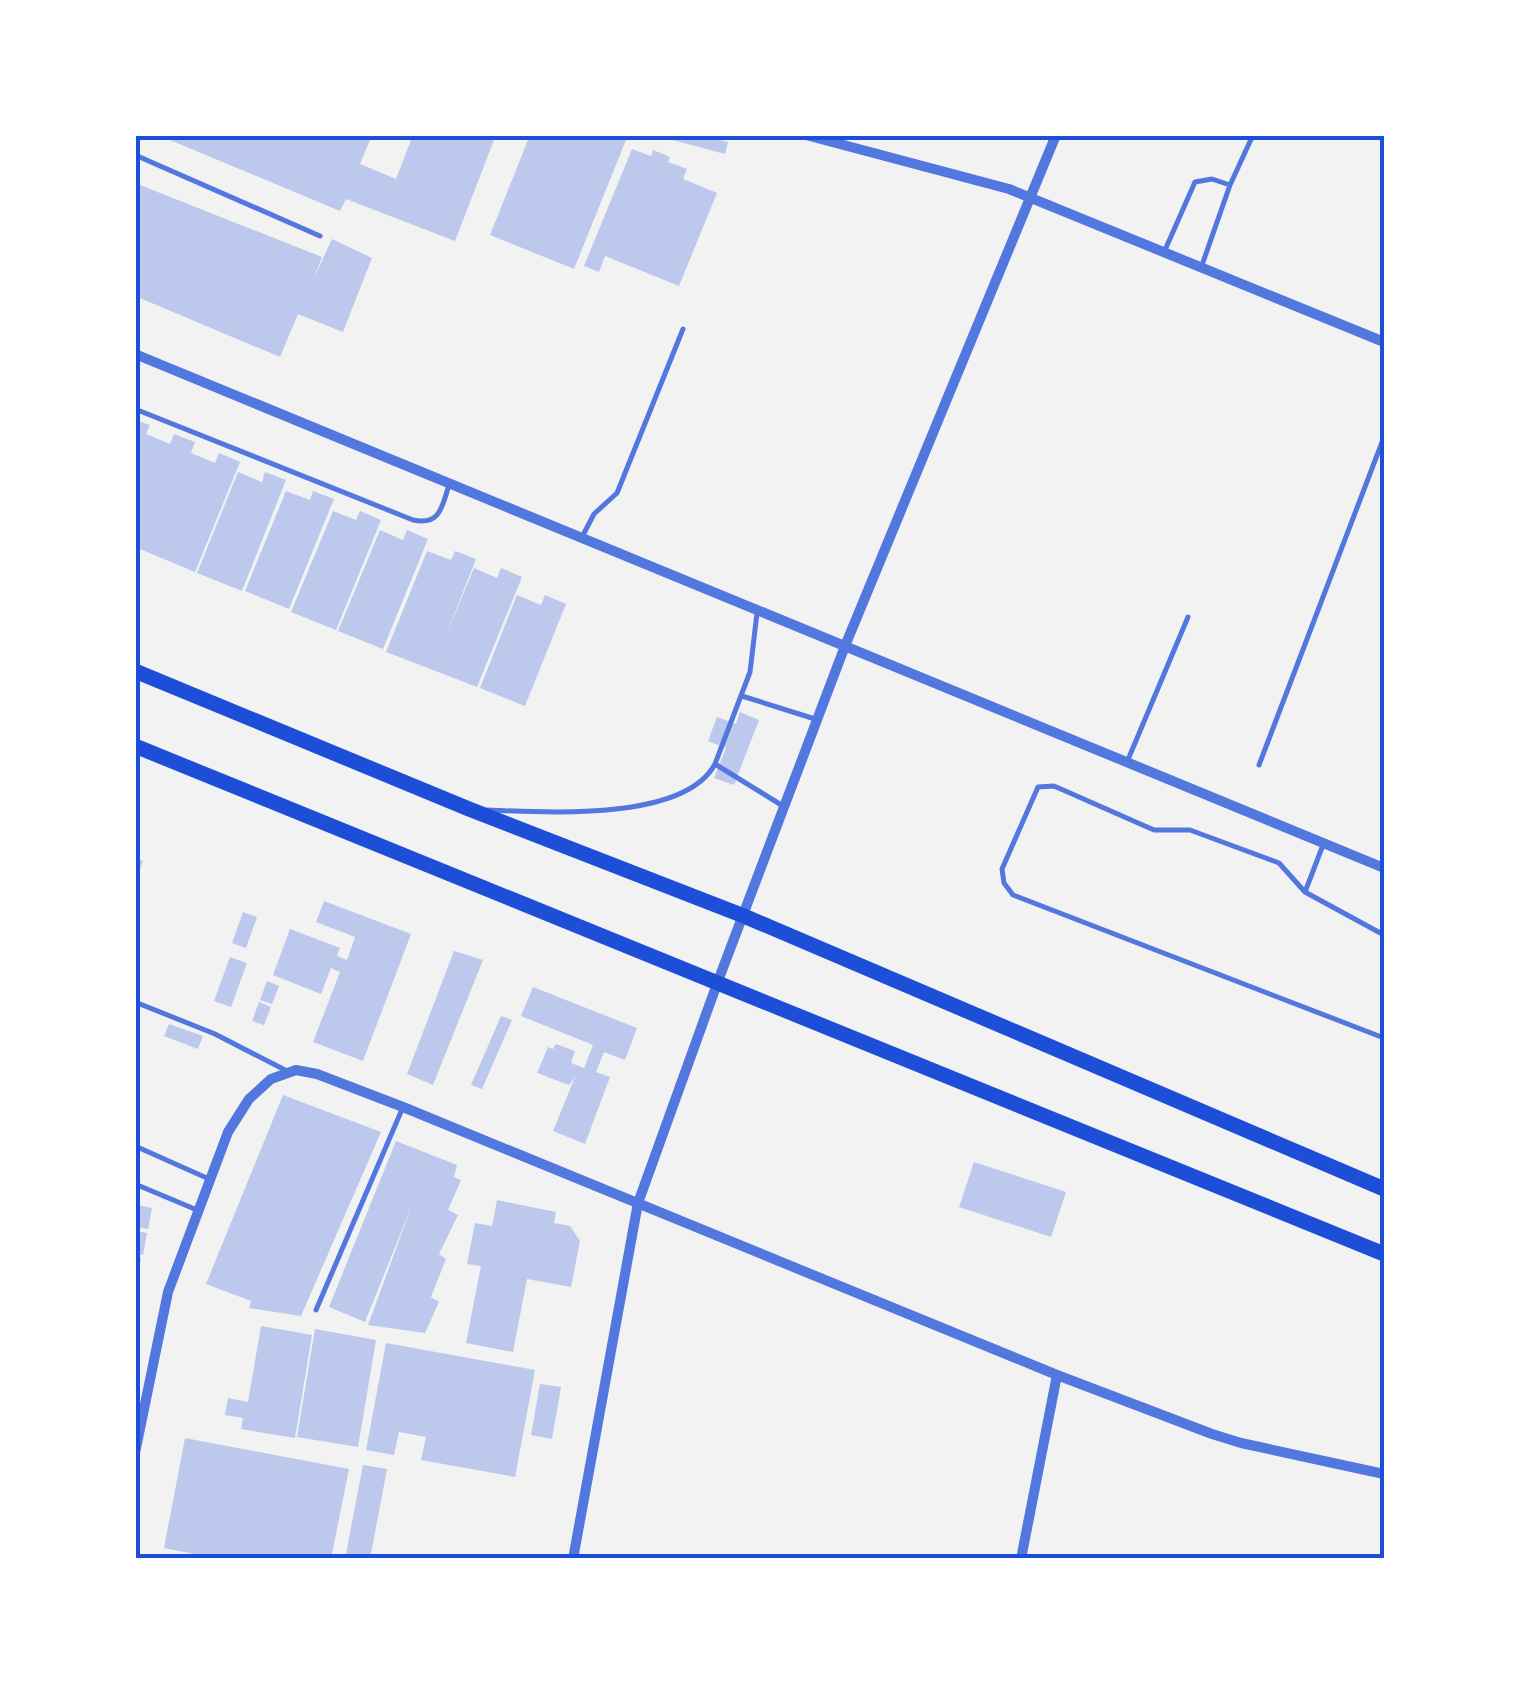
<svg xmlns="http://www.w3.org/2000/svg" width="1519" height="1694" viewBox="0 0 1519 1694" font-family="'Varela Round',sans-serif">
<rect width="100%" height="100%" fill="#f2f2f2"/>
<path fill="#bdc9ec" d="M158,135H372L360,164L396,179L413,135H496L455,241L346,199L340,211Z
M530,135H628L574,269L490,235Z
M666,135H701L728,142L725,154L665,138Z
M632,149L651,156L653,150L670,157L668,162L687,169L683,179L717,193L679,286L605,256L599,272L584,266Z
M135,183L322,257L313,280L332,239L372,258L343,332L298,314L280,357L135,296Z
M135,420L150,425L146,434L170,444L174,434L195,442L191,453L215,463L219,453L240,462L195,572L135,547Z
M238,472L262,482L265,472L286,480L242,591L197,573Z
M286,491L310,500L313,491L334,499L289,609L245,591Z
M333,511L356,520L360,511L381,520L336,630L291,612Z
M380,530L403,540L407,530L428,539L383,649L338,631Z
M427,551L451,560L455,551L476,559L444,640L474,568L497,578L501,568L522,577L477,687L386,652Z
M517,595L541,605L545,595L566,604L525,706L480,688Z
M740,712L759,720L734,785L714,778L726,748L708,741L717,717L736,724Z
M135,858L143,861L135,881Z
M324,901L411,934L363,1061L313,1042L340,972L331,968L321,994L273,975L290,929L340,948L337,956L347,960L355,937L316,922Z
M243,912L257,917L246,948L232,943Z
M454,951L483,960L433,1085L407,1074Z
M230,957L247,963L231,1007L214,1001Z
M267,981L279,986L272,1004L260,1000Z
M533,987L637,1028L625,1060L604,1052L596,1072L610,1077L585,1144L553,1131L575,1077L569,1085L537,1073L548,1047L553,1049L556,1044L575,1051L571,1063L584,1068L593,1045L521,1016Z
M259,1002L271,1007L264,1025L252,1021Z
M501,1016L512,1020L482,1089L471,1085Z
M169,1024L203,1036L198,1049L164,1036Z
M283,1095L381,1132L301,1316L249,1308L251,1301L206,1284Z
M396,1141L457,1165L454,1177L461,1180L448,1210L458,1215L439,1254L446,1259L431,1297L439,1302L425,1333L368,1325L412,1205L365,1322L329,1307Z
M974,1162L1066,1192L1051,1237L959,1207Z
M497,1200L556,1212L554,1223L570,1226L580,1241L571,1287L527,1279L513,1352L466,1343L481,1266L467,1264L475,1223L492,1226Z
M138,1205L152,1208L148,1229L135,1227Z
M135,1231L147,1233L143,1255L135,1254Z
M135,1258L141,1259L137,1283H135Z
M261,1326L312,1335L295,1438L241,1429L243,1418L225,1415L228,1398L248,1402Z
M315,1329L376,1340L358,1447L297,1437Z
M386,1343L535,1370L515,1477L421,1460L426,1437L399,1432L394,1455L366,1450Z
M540,1384L561,1387L552,1439L531,1435Z
M185,1438L349,1469L331,1559H220L164,1548Z
M363,1465L387,1469L370,1559H345Z"/>
<g fill="none" stroke-linecap="round" stroke-linejoin="round">
<path stroke="#5277de" stroke-width="5" d="M135,155L320,236
M1165,250L1195,182L1212,179L1230,185
M1202,265L1230,185L1253,135
M135,409L413,520C440,526 442,507 449,485
M582,537L594,514L617,493L683,329
M757,613L750,672L715,764L783,806
M742,696L815,719
M1127,762L1188,617
M1259,765L1384,437
M487,810C545,812 684,822 715,764
M1305,892L1323,845
M1384,935L1305,892L1279,863L1190,830H1154L1054,786L1038,787L1002,869L1004,883L1013,895L1384,1038
M135,1002L215,1034L285,1070
M135,1146L209,1179
M135,1184L197,1210
M316,1310L403,1107"/>
<path stroke="#5277de" stroke-width="10" d="M806,135L1009,189L1384,342
M135,354L1384,868
M135,1453L168,1292L228,1132L249,1099L271,1079L296,1070L317,1074L403,1107L1057,1375L1212,1434L1241,1443L1384,1474
M573,1559L638,1203L718,981L845,646L1056,135
M1021,1559L1057,1375"/>
<path stroke="#1d4ed8" stroke-width="15" d="M135,671L469,809L744,916L1384,1189
M135,746L1384,1254"/>
</g>
<rect width="1519" height="1694" fill="none" stroke="#ffffff" stroke-width="275"/>
<rect x="138" y="138" width="1244" height="1418" fill="none" stroke="#1d4ed8" stroke-width="4"/>
</svg>
